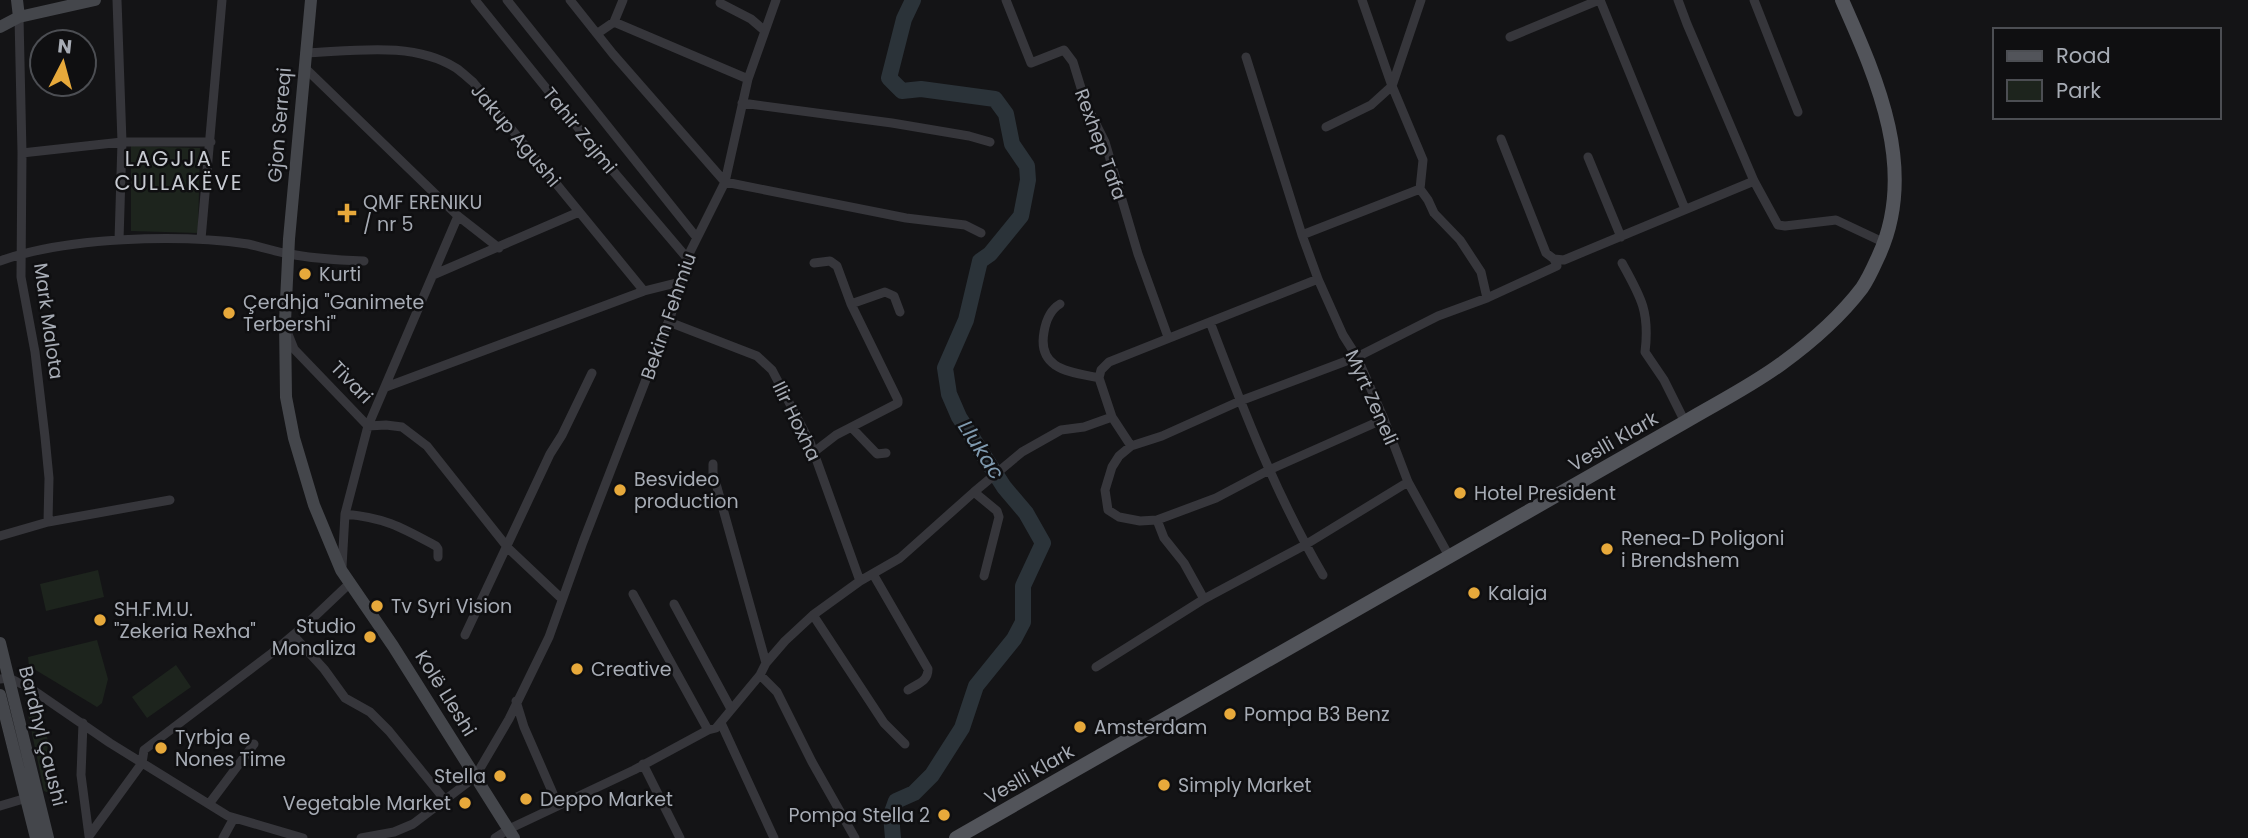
<svg xmlns="http://www.w3.org/2000/svg" width="2248" height="838" viewBox="0 0 2248 838" font-family="Poppins,sans-serif">
<rect width="100%" height="100%" fill="#141416"/>
<path fill="#1d241d" d="M131,146L200,148L198,233L131,231Z
M98,570L104,597L46,611L40,584Z
M97,640L108,679L102,703L97,707L29,666L28,657Z
M176,665L191,687L147,718L132,697Z
M25,700H34L48,740L46,769L49,793L44,791Z"/>
<g fill="none" stroke-linecap="round" stroke-linejoin="round">
<path stroke="#2b3339" stroke-width="16" d="M893,838L891,815L896,801L914,793L932,775L962,728L976,686L1014,639L1023,622V586L1043,543L1026,513L1004,487L959,417L949,394L945,368L966,320L980,261L990,254L1021,216L1028,180L1027,166L1012,144L1006,114L995,99L921,89L902,91L889,78L904,19L913,0"/>
<path stroke="#36363b" stroke-width="9" d="M117,0L122,142L119,240
M475,0L608,165L687,258
M507,0L697,238
M570,0L613,54L725,182L906,218L965,225L981,233
M1006,0L1031,63L1064,50L1073,62L1086,104L1105,142L1138,254L1168,337
M1362,0L1392,86L1423,160L1420,189
M1600,0L1685,209
M1678,0L1687,24L1754,181L1778,225L1785,226L1836,220L1885,243
M1754,0L1798,112
M720,3L751,19L765,31
M19,17L22,153L21,277L35,352L45,437L49,478L48,522
M614,22L623,0
M598,33L614,22L748,79
M1510,37L1599,0
M305,53C354,51 413,41 456,68C462,72 468,78 473,82L644,291
M1246,57L1302,235L1318,279L1343,335L1357,357L1384,419L1408,482L1449,556
M304,67L458,216L499,248
M1392,86L1421,0
M742,103L892,123L969,136L990,142
M1326,127L1371,105L1392,86
M1501,139L1546,253L1554,259L1564,260L1754,181
M22,153L122,142H211
M1588,157L1621,237
M1420,189L1428,200L1434,213L1460,240L1481,272L1487,298
M1302,235L1420,189
M201,239L222,0
M0,261C66,237 179,234 248,244C262,247 276,252 290,254C314,259 339,260 364,261
M814,263L830,261L837,266L851,304
M1622,263C1641,297 1650,312 1645,352L1664,380L1685,422
M433,275L579,212
M1060,304C1050,310 1046,320 1044,332C1037,370 1071,372 1099,378
M669,322L757,356L772,370L810,442L860,581
M1210,322C1243,409 1276,495 1323,575
M288,334L294,349L368,426L386,425L402,427L427,446L508,548L562,599
M386,387L644,291L680,282
M1384,419L1269,470L1216,498L1157,520L1140,521L1119,517L1108,510L1105,490L1112,467L1119,456L1131,446L1162,436L1240,401L1357,357L1438,316L1487,298L1557,266L1554,259
M852,428L877,454L886,453
M1131,446L1112,417L1099,378L1101,370L1109,362L1318,279
M814,452L836,435L898,403V400L851,304L885,292L894,296L900,312
M713,464V473L766,663
M974,492L997,511L999,517L984,576
M345,514C386,518 401,527 436,546L438,549V557
M1157,520L1164,538L1184,563L1204,599
M0,536L48,522L170,500
M342,567L345,514L368,426L458,216
M873,574L928,669C928,682 917,684 908,690
M633,594L708,730
M674,604L731,709
M813,615L884,723L905,744
M293,635L324,669L345,698L370,712L389,731L445,800
M465,635L550,454L562,435L592,373
M1096,667L1204,599L1305,545L1408,482
M760,675L777,692L812,762L855,838
M0,679L9,678L30,688L110,743L228,816L303,838
M516,701L524,727L558,805
M83,723L81,775L89,836
M721,723L774,838
M643,764L680,838
M209,804L254,744
M0,806L30,797
M89,836L142,763L144,750L272,653L311,620L350,583
M223,838L234,818
M361,838L394,832L413,824L475,777L509,719L549,637L583,542L671,315L687,258L725,182L748,79L776,0
M495,838L509,829L634,770L708,730L716,728L760,675L766,663L785,641L813,615L860,581L900,558L974,492L1022,452L1061,430L1084,427L1112,417"/>
<path stroke="#44464b" stroke-width="12" d="M17,0L19,17
M311,0L289,239L285,322L286,397L294,438L314,505L341,570L393,646L514,838
M0,27L19,17L95,0
M0,643L48,838
M0,695L36,838"/>
<path stroke="#52545a" stroke-width="14" d="M956,838L1685,422C1717,403 1751,386 1781,364C1810,343 1840,317 1862,288C1869,278 1874,266 1879,255C1918,170 1877,79 1842,0"/>
</g>
<g fill="#e7a93b" stroke="#0f0f11" stroke-width="2.5">
<path d="M343.5 202.5h7v7h7v7h-7v7h-7v-7h-7v-7h7z"/>
<circle cx="305" cy="274" r="7"/>
<circle cx="229" cy="313" r="7"/>
<circle cx="620" cy="490" r="7"/>
<circle cx="1460" cy="493" r="7"/>
<circle cx="1607" cy="549" r="7"/>
<circle cx="1474" cy="593" r="7"/>
<circle cx="377" cy="606" r="7"/>
<circle cx="100" cy="620" r="7"/>
<circle cx="370" cy="637" r="7"/>
<circle cx="577" cy="669" r="7"/>
<circle cx="1230" cy="714" r="7"/>
<circle cx="1080" cy="727" r="7"/>
<circle cx="161" cy="748" r="7"/>
<circle cx="500" cy="776" r="7"/>
<circle cx="1164" cy="785" r="7"/>
<circle cx="526" cy="799" r="7"/>
<circle cx="465" cy="803" r="7"/>
<circle cx="944" cy="815" r="7"/>
</g>
<g text-anchor="middle" stroke-width="5" stroke-linejoin="round" paint-order="stroke">
<g font-size="19" fill="#a7acb5" stroke="#0f0f11">
<text transform="translate(279 125) rotate(-85)" y="7">Gjon Serreqi</text>
<text transform="translate(580 130) rotate(51)" y="7">Tahir Zajmi</text>
<text transform="translate(516 135) rotate(50)" y="7">Jakup Agushi</text>
<text transform="translate(1101 144) rotate(70)" y="7">Rexhep Tafa</text>
<text transform="translate(668 316) rotate(-71)" y="7">Bekim Fehmiu</text>
<text transform="translate(49 321) rotate(82)" y="7">Mark Malota</text>
<text transform="translate(352 382) rotate(46)" y="7">Tivari</text>
<text transform="translate(1372 397) rotate(66)" y="7">Myrt Zeneli</text>
<text transform="translate(797 421) rotate(64)" y="7">Ilir Hoxha</text>
<text transform="translate(1613 441) rotate(-30)" y="7">Veslli Klark</text>
<text transform="translate(446 693) rotate(58)" y="7">Kolë Lleshi</text>
<text transform="translate(43 736) rotate(76)" y="7">Bardhyl Çaushi</text>
<text transform="translate(1029 774) rotate(-30)" y="7">Veslli Klark</text>
</g>
<g font-size="19" fill="#a7acb5" stroke="#0f0f11" text-anchor="start">
<text x="363" y="209">QMF ERENIKU<tspan x="363" dy="22">/ nr 5</tspan></text>
<text x="319" y="281">Kurti</text>
<text x="243" y="309">Çerdhja "Ganimete<tspan x="243" dy="22">Terbershi"</tspan></text>
<text x="634" y="486">Besvideo<tspan x="634" dy="22">production</tspan></text>
<text x="1474" y="500">Hotel President</text>
<text x="1621" y="545">Renea-D Poligoni<tspan x="1621" dy="22">i Brendshem</tspan></text>
<text x="1488" y="600">Kalaja</text>
<text x="391" y="613">Tv Syri Vision</text>
<text x="114" y="616">SH.F.M.U.<tspan x="114" dy="22">"Zekeria Rexha"</tspan></text>
<text x="356" y="633" text-anchor="end">Studio<tspan x="356" dy="22">Monaliza</tspan></text>
<text x="591" y="676">Creative</text>
<text x="1244" y="721">Pompa B3 Benz</text>
<text x="1094" y="734">Amsterdam</text>
<text x="175" y="744">Tyrbja e<tspan x="175" dy="22">Nones Time</tspan></text>
<text x="486" y="783" text-anchor="end">Stella</text>
<text x="1178" y="792">Simply Market</text>
<text x="540" y="806">Deppo Market</text>
<text x="451" y="810" text-anchor="end">Vegetable Market</text>
<text x="930" y="822" text-anchor="end">Pompa Stella 2</text>
</g>
<g font-size="21" letter-spacing="2" fill="#c8cbd2" stroke="#0f0f11">
<text x="179" y="166">LAGJJA E<tspan x="179" dy="24">CULLAKËVE</tspan></text>
</g>
<g font-size="21" font-style="italic" fill="#7f9aaf" stroke="#0f0f11">
<text transform="translate(981 450) rotate(57)" y="7">Llukac</text>
</g>
</g>
<rect x="1993" y="28" width="228" height="91" fill="#0f0f11" stroke="#4c4e53" stroke-width="2"/>
<rect x="2007" y="51" width="35" height="10" fill="#52545a" stroke="#4c4e53" stroke-width="2"/>
<text x="2056" y="63" font-size="21" fill="#a7acb5">Road</text>
<rect x="2007" y="80" width="35" height="21" fill="#1d241d" stroke="#4c4e53" stroke-width="2"/>
<text x="2056" y="98" font-size="21" fill="#a7acb5">Park</text>
<g transform="translate(63 63) rotate(6)"><circle r="33" fill="#0f0f11" stroke="#4c4e53" stroke-width="2"/>
<path d="M0-5L12 26L0 18L-12 26Z" fill="#e7a93b"/>
<text y="-10" font-size="19" font-weight="bold" text-anchor="middle" fill="#a7acb5">N</text>
</g>
</svg>
